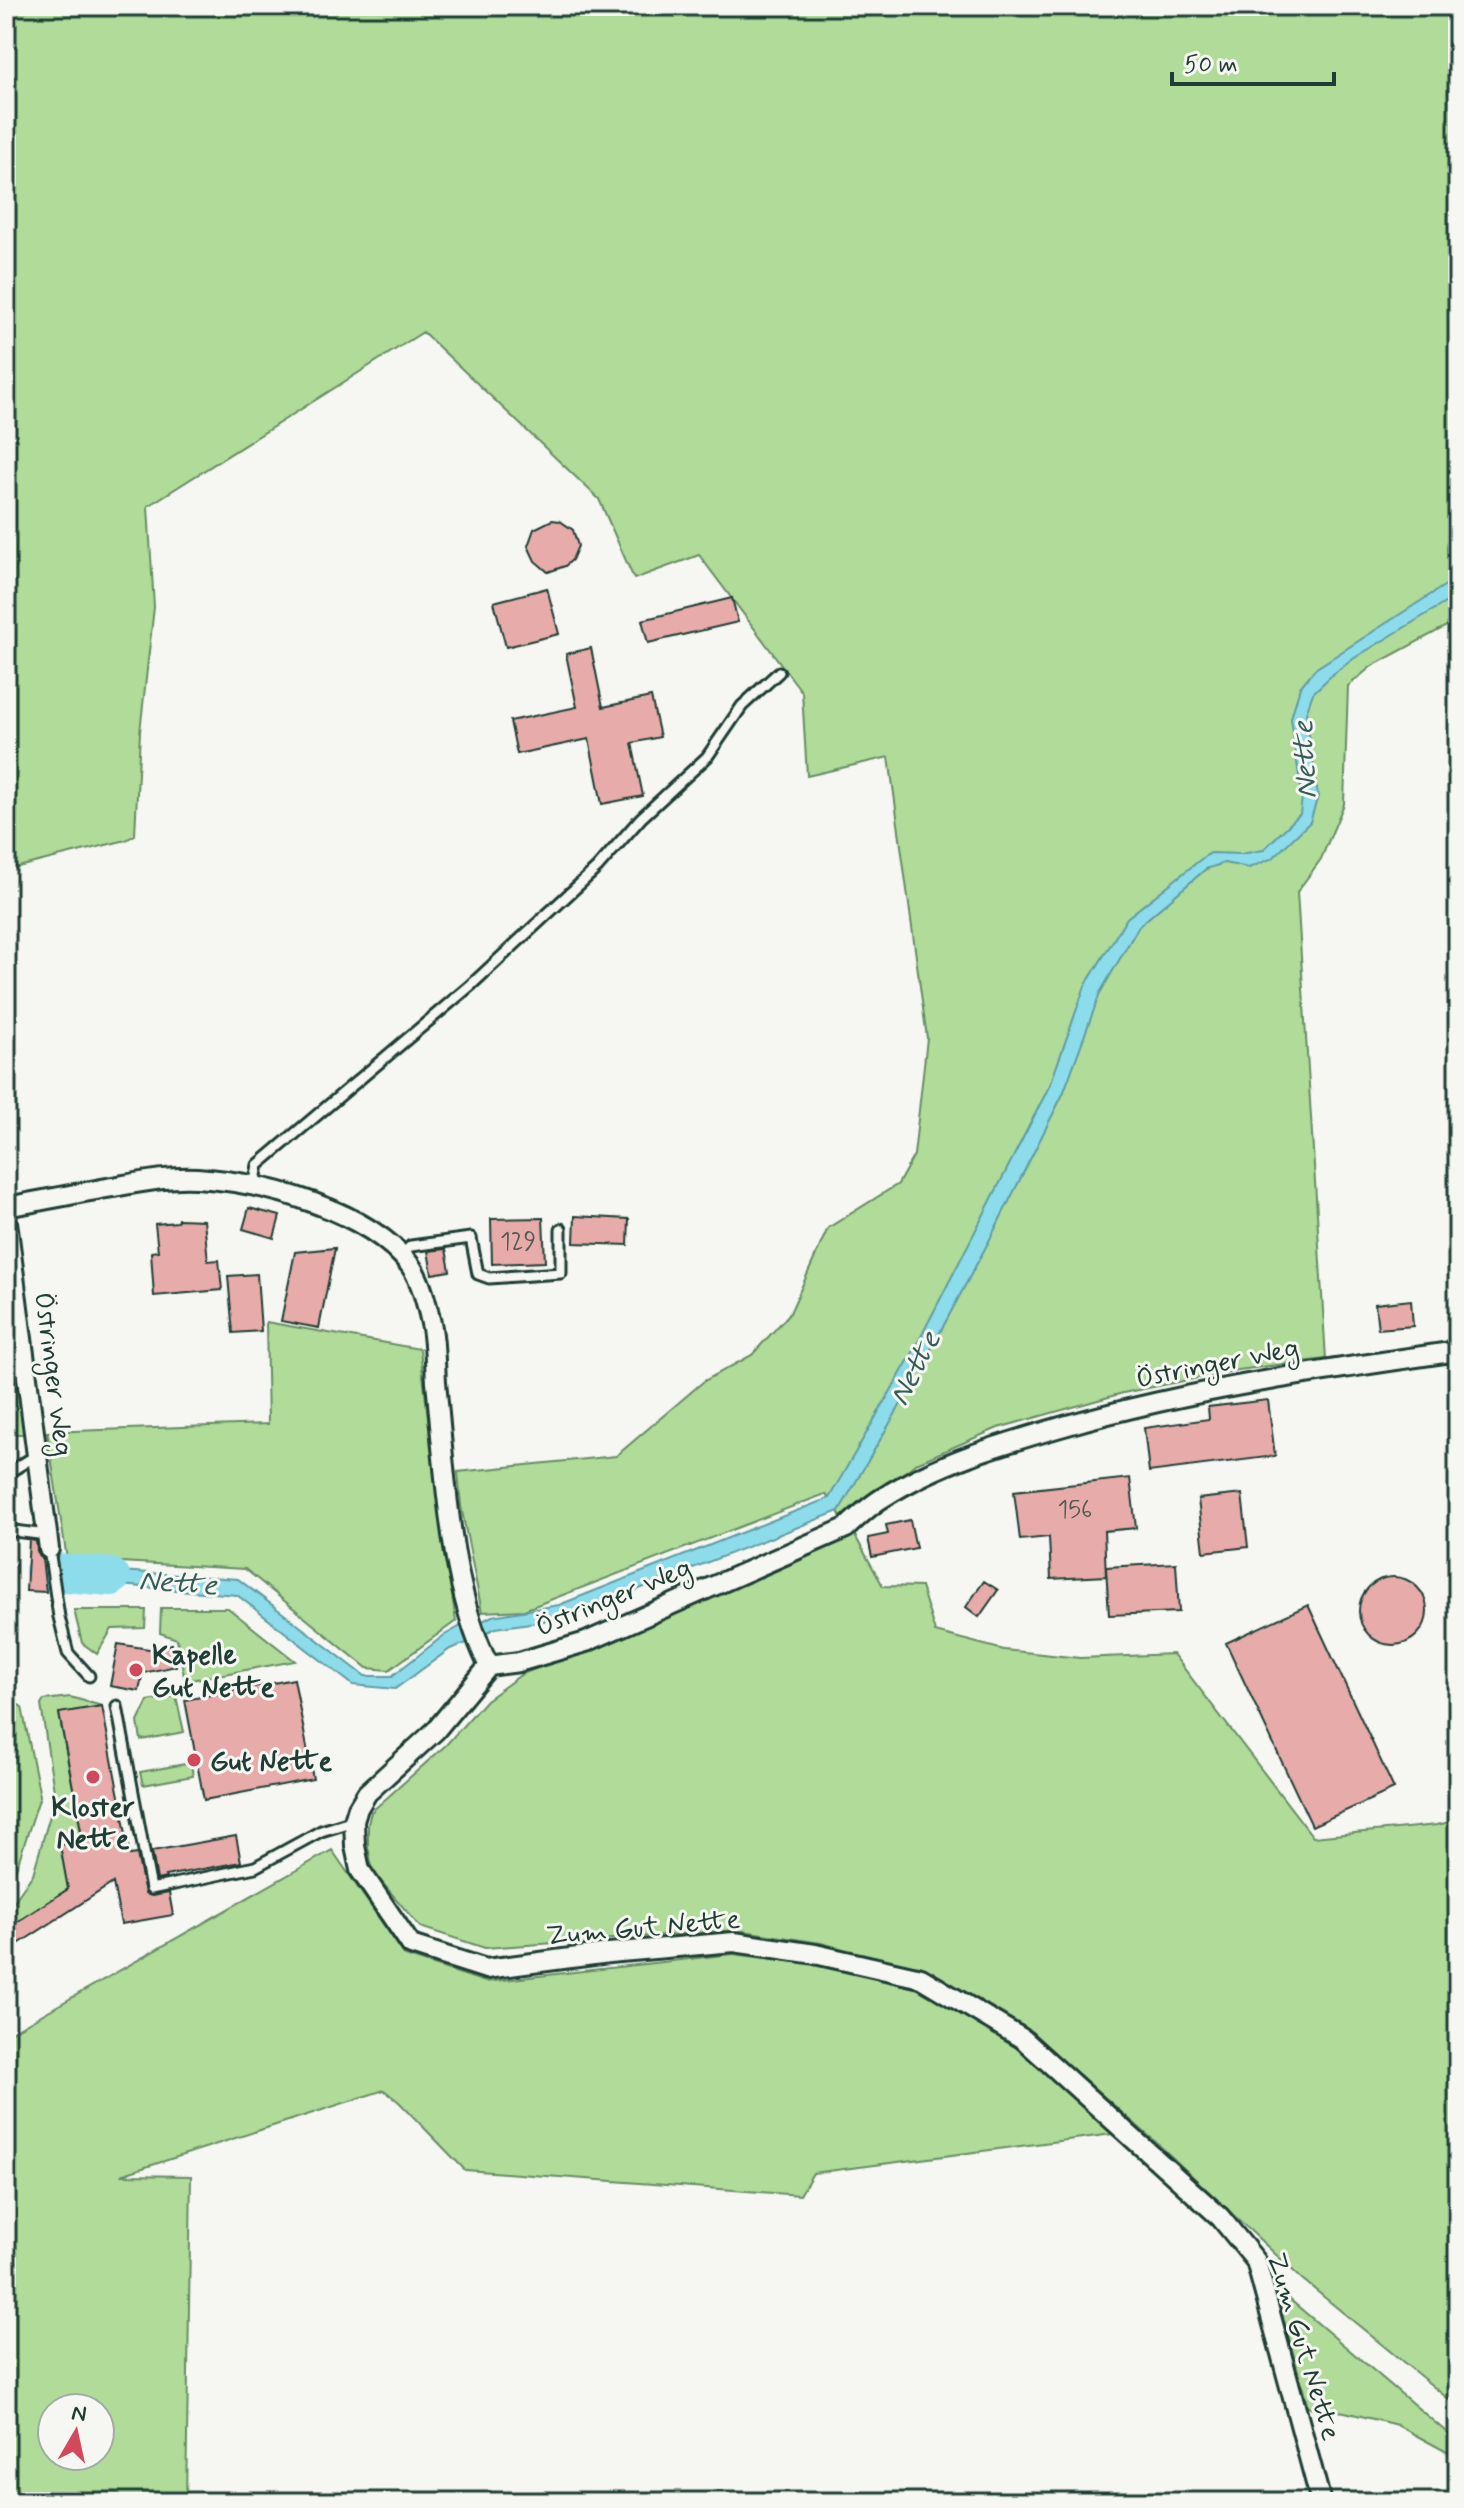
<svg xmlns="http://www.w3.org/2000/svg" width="1464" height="2508" viewBox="0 0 1464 2508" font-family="Mynerve,sans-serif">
<rect width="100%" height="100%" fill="#f6f6f2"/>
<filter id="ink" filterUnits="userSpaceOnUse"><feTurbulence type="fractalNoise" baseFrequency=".0125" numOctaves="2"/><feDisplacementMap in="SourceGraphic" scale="16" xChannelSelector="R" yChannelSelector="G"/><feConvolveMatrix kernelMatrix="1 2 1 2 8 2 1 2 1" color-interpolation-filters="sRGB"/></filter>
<g filter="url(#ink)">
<path fill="#b0db99" stroke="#688c66" stroke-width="2" fill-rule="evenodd" d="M6,6H1458V620L1372,666L1348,686L1344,804L1321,859L1297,892L1326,1359L1238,1370L1123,1393L998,1428L916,1463L844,1523L835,1505L825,1494L524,1610L482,1612L461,1506L458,1472L616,1456L704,1381L752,1355L790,1313L828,1228L898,1184L914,1155L927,1038L889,757L807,776L802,692L699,555L634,579L599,499L423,332L148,506L154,607L140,732L135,835L126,840L6,870Z
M6,1304H7L26,1434H6Z
M266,1322L420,1349L438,1506L456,1621L389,1670L367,1668L245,1569L67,1559L47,1432L268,1424Z
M854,1534L883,1586L921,1587L935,1632L1004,1650L1080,1658L1173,1654L1313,1837L1437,1825L1458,1820V2407L1302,2279L1159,2145L1025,2027L939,1976L821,1943L737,1930L485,1948L420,1927L373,1872L368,1847V1824L371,1812L446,1745L486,1700L522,1674L586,1650Z
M161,1608H228L295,1661L185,1681L177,1639L160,1633Z
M74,1610H146L145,1628L112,1629L97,1654L82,1643Z
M176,1696L184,1732L141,1740L138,1722L148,1701Z
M70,1697L102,1706L59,1714L83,1841L68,1889L6,1929V1913L33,1874L55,1798L41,1705L44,1700Z
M14,1702L22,1707L40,1796L17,1866L6,1884V1704Z
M191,1763L193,1776L143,1785L140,1772Z
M332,1850L405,1956L485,1982L733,1954L814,1964L920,1989L1019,2048L1113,2134L813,2173L800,2195L465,2170L399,2102L384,2090L121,2175L191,2176L186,2502H6V2035ZM52,2408H100V2456H52Z
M1288,2298L1458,2442V2458L1397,2425L1345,2412L1308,2407L1280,2306Z"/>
<path fill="#8ddceb" stroke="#619ca2" stroke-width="2" d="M1458,577V595L1356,657L1333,674L1313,693L1306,713L1318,796L1310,822L1273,858L1249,868L1224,863L1206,869L1139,926L1100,993L1063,1094L989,1241L909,1390L839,1511L565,1618L496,1628L483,1634L479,1623L492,1616L559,1605L829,1498L912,1354L985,1212L1050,1085L1085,986L1127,918L1205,856L1211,853L1241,854L1263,850L1300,814L1302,798L1291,718L1300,687L1315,669Z
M60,1567L238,1579L365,1676H392L443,1636L461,1626L467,1643L450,1649L395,1689L353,1685L237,1595L61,1580Z"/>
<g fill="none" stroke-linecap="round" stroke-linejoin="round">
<path stroke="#8ddceb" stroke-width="38" d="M44,1571L111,1577"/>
</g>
<path fill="#e7acaa" stroke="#1f3d34" stroke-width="2" d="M552,520L560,521L573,530L578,546L572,560L565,566L548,572L535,561L528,546L534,529Z
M547,588L559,634L506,647L494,602Z
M732,598L738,622L648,643L642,620Z
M591,648L603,707L651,697L660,737L632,743L643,796L602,804L589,739L517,754L510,721L577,707L566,654Z
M249,1208L280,1216L274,1238L243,1229Z
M575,1216L629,1219L628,1245L574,1243Z
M543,1218L545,1262L492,1264L491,1219Z
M178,1219L204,1220L208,1261L219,1260L222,1290L154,1296L151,1252L158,1251L155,1224L177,1222Z
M335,1248L319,1328L281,1321L295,1252Z
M446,1249L450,1271L432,1274L428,1251Z
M257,1274L261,1331L233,1333L228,1276Z
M1411,1300L1413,1326L1378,1329L1375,1304Z
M1268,1400L1275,1456L1149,1472L1144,1428L1209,1419L1208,1407Z
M1130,1478L1136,1528L1104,1531L1106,1576L1051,1579L1049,1537L1020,1540L1014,1491Z
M1242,1494L1248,1547L1204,1552L1198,1499Z
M910,1520L916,1548L872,1557L868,1538L888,1534L886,1525Z
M29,1540L36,1541L37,1551L42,1559L46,1592L26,1591Z
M1176,1563L1179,1612L1109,1615L1106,1567Z
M1359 1611a34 34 0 1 1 68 0a34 34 0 1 1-68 0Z
M984,1581L998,1590L979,1617L966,1607Z
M1308,1605L1394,1789L1312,1826L1226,1643Z
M118,1644L149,1649L172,1644L176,1666L143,1673L139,1691L110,1686Z
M294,1679L313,1779L204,1800L185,1700Z
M102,1706L130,1855L137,1854L145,1893L152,1896L169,1893L173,1915L121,1924L113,1883L6,1952V1929L68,1889L60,1845L83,1841L59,1713Z
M236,1836L241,1862L165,1876L166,1878L157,1880L152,1851Z"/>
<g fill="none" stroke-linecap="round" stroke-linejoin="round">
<defs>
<path id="lane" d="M254,1186L258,1165L471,985L597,868L641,818L707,757L742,706L779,672
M401,1255L411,1246L471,1238L478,1274L489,1278L561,1273V1229
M6,1474L37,1455
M6,1530L47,1535
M49,1549L59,1617L68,1653L89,1676
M117,1706L151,1889L255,1867L321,1831L354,1821"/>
<path id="street" d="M6,1207C40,1201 73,1194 107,1188C137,1183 167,1176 197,1178C263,1182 368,1210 410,1265C422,1281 428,1309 432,1328C435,1345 435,1364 436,1382C445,1469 449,1588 489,1666
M6,1214L49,1549
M489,1666L435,1731L367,1793L358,1808L354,1821L355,1846L360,1870L411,1945L486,1969L609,1953L734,1942L815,1954L921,1978L1023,2039L1220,2217L1256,2261L1321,2502
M489,1666L519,1662L586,1642L846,1528C858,1517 870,1505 884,1497C939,1462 1002,1444 1064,1426C1193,1389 1325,1370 1458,1351"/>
</defs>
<use href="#lane" stroke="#1f3d34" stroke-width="15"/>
<use href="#street" stroke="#1f3d34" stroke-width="24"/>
<use href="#lane" stroke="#f6f6f2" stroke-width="9"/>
<use href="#street" stroke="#f6f6f2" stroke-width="18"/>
</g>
</g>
<g fill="#d1495b" stroke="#f6f6f2" stroke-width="3">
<circle cx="136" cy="1670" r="8"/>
<circle cx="194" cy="1760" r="8"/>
<circle cx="93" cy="1777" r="8"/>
</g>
<g text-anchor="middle" stroke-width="6" stroke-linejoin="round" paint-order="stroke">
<g font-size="24" fill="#515952">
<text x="518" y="1249">129</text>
<text x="1075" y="1517">156</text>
</g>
<g font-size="28" fill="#1f3d34" stroke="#f6f6f2">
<text transform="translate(1217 1362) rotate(-11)" y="10">Östringer Weg</text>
<text transform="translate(55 1374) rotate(83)" y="10">Östringer Weg</text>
<text transform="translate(613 1596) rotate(-22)" y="10">Östringer Weg</text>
<text transform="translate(643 1926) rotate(-5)" y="10">Zum Gut Nette</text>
<text transform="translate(1305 2346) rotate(73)" y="10">Zum Gut Nette</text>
</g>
<g font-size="28" font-weight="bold" fill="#1f3d34" stroke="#f6f6f2" text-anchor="start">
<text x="152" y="1664">Kapelle<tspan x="152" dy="32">Gut Nette</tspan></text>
<text x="210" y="1770">Gut Nette</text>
<text x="93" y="1816" text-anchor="middle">Kloster<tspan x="93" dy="32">Nette</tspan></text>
</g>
<g font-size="30" font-style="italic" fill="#355d59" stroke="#f6f6f2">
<text transform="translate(1304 760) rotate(-93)" y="10">Nette</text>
<text transform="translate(914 1368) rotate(-63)" y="10">Nette</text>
<text transform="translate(178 1582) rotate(4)" y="10">Nette</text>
</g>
</g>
<rect width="1464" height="2508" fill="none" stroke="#f6f6f2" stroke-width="32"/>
<rect x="16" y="16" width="1432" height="2476" fill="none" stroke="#1f3d34" stroke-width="3" filter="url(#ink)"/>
<g transform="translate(76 2432) rotate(9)"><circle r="38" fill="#f6f6f2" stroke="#a0aca6" stroke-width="2"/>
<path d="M0-6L14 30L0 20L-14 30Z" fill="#d1495b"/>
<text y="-12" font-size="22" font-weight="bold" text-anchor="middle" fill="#1f3d34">N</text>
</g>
<path d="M1172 72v12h162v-12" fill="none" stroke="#1f3d34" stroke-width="4"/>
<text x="1184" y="72" font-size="24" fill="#1f3d34" stroke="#f6f6f2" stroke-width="6" paint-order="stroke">50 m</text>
</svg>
